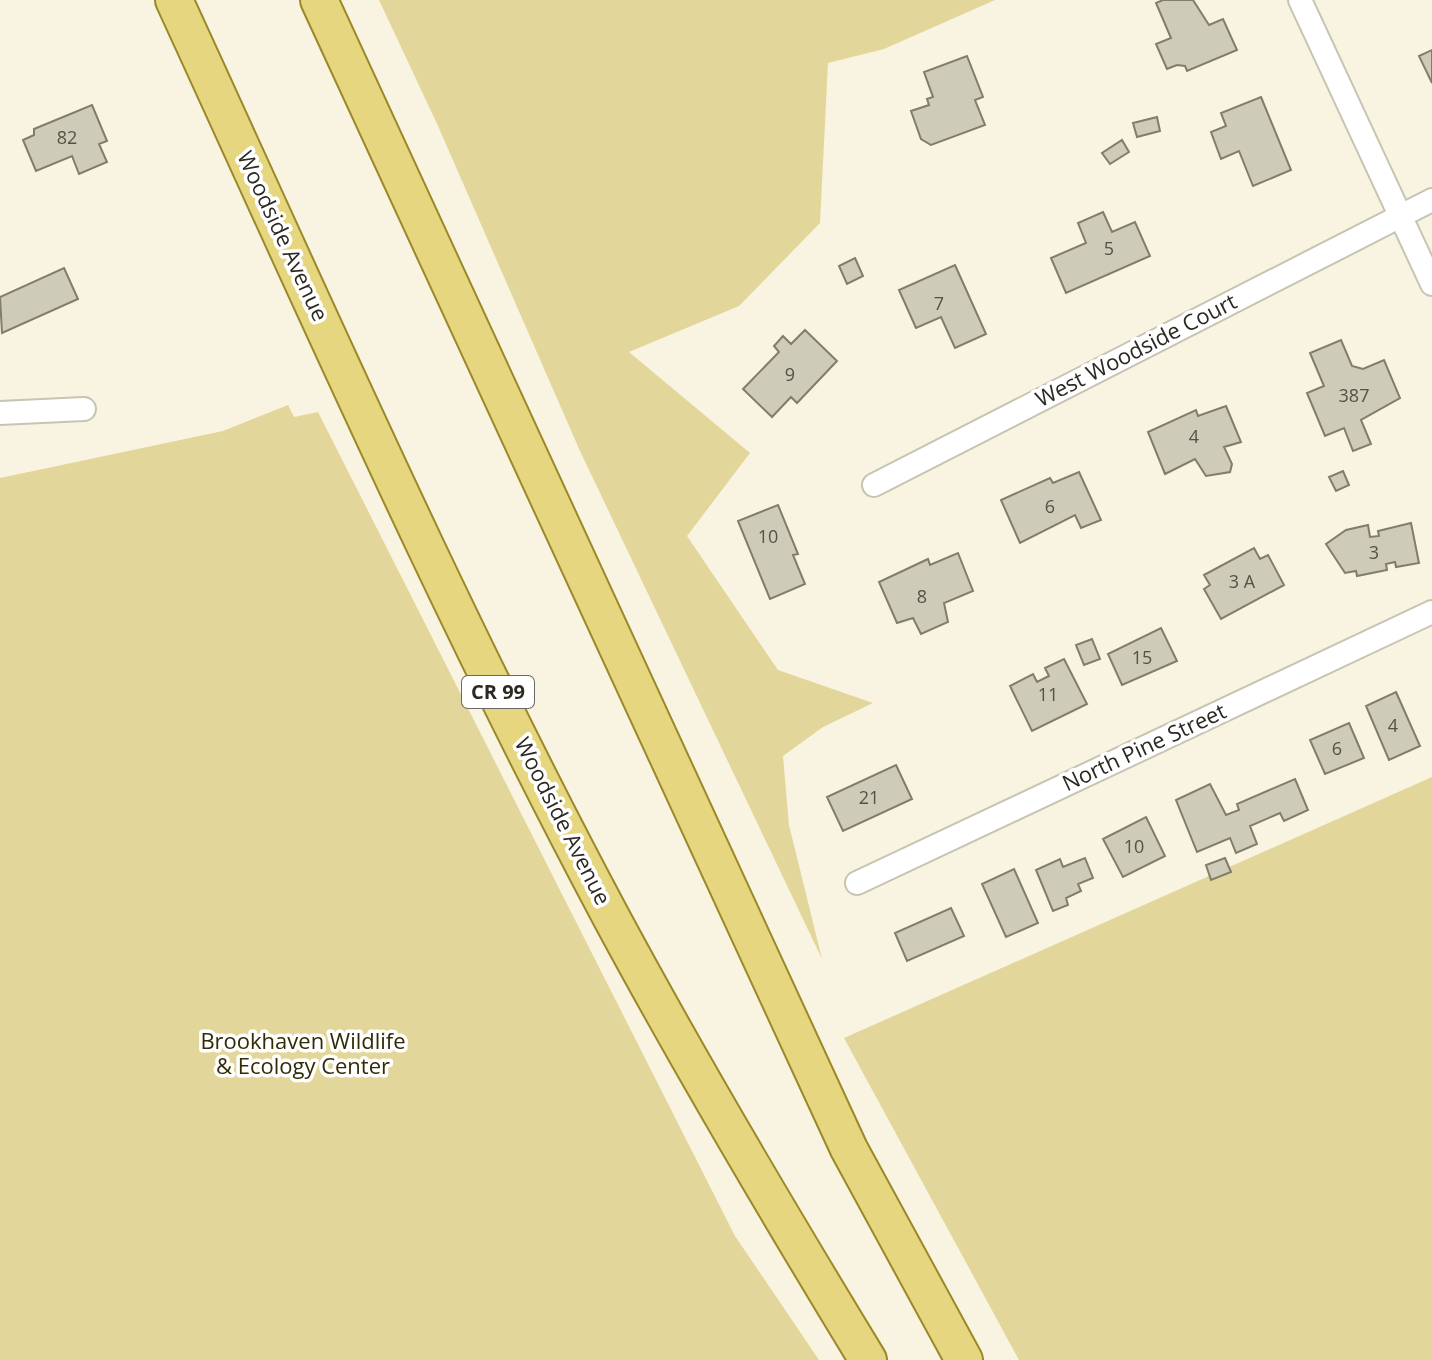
<svg xmlns="http://www.w3.org/2000/svg" width="1432" height="1360" viewBox="0 0 1432 1360" font-family="'Open Sans',sans-serif">
<rect width="100%" height="100%" fill="#f8f4e1"/>
<path fill="#e3d69b" d="M379,0H995L884,49L828,63L820,223L739,306L629,352L750,453L687,536L778,670L873,703L823,727L783,756L789,825L822,959L580,451L438,126Z
M288,405L294,417L318,412L735,1236L819,1360H0V478L223,431Z
M1432,777V1360H1019L844,1038Z"/>
<path fill="#cecbb8" stroke="#817d6d" stroke-width="2" d="M1163,0H1193L1209,25L1223,19L1237,50L1187,71L1185,66L1177,65L1167,69L1156,44L1171,38L1156,3Z
M1432,50V83L1419,56Z
M967,56L983,97L975,100L985,125L931,145L921,139L911,111L929,105L927,99L933,97L924,72Z
M1261,97L1291,170L1253,186L1239,151L1221,159L1211,132L1226,126L1221,113Z
M92,105L107,141L99,144L107,162L79,174L72,156L36,171L23,140L34,135V129Z
M1157,117L1160,131L1137,137L1133,123Z
M1122,140L1129,152L1110,164L1102,153Z
M1103,212L1112,232L1135,222L1150,256L1066,293L1051,258L1086,243L1078,223Z
M855,258L863,276L847,284L839,266Z
M955,265L986,334L955,348L941,317L916,328L899,290Z
M64,268L78,299L2,333L0,297Z
M805,330L837,361L797,403L791,397L772,417L743,389L779,352L774,346L783,336L791,344Z
M1341,340L1352,366L1363,369L1384,360L1400,398L1361,420L1371,444L1353,451L1344,428L1325,436L1307,393L1324,386L1310,353Z
M1226,406L1241,442L1224,447L1232,464L1230,472L1206,476L1195,459L1165,474L1148,432L1196,410L1198,416Z
M1343,471L1349,485L1336,491L1329,477Z
M1079,472L1101,520L1081,528L1075,515L1020,543L1001,500L1050,478L1053,483Z
M778,505L798,554L793,555L805,584L770,599L738,521Z
M1411,523L1419,563L1396,567L1395,562L1386,564L1387,570L1357,576L1356,571L1345,573L1326,544L1346,530L1368,525L1370,537L1379,536L1378,531Z
M1254,548L1260,559L1268,555L1284,585L1221,619L1204,589L1210,585L1204,575Z
M958,553L973,591L944,603L948,622L921,634L913,618L897,623L879,582L928,559L930,565Z
M1161,628L1177,661L1122,685L1108,654Z
M1092,639L1100,659L1084,665L1076,645Z
M1064,659L1087,704L1032,731L1010,686L1033,674L1037,682L1049,676L1045,668Z
M1396,692L1420,746L1389,760L1366,706Z
M1349,723L1364,758L1325,774L1310,740Z
M896,765L912,799L843,831L827,797Z
M1295,779L1308,810L1284,821L1280,813L1250,826L1257,844L1236,853L1230,838L1197,852L1176,800L1210,784L1226,815L1239,810L1237,804Z
M1146,817L1165,856L1123,877L1103,839Z
M1085,858L1093,878L1078,884L1081,891L1066,898L1068,905L1053,911L1036,870L1060,859L1063,867Z
M1225,858L1231,872L1211,880L1206,865Z
M1014,869L1038,923L1006,937L982,884Z
M951,908L964,936L907,961L895,933Z"/>
<g fill="none" stroke-linecap="round" stroke-linejoin="round">
<defs>
<path id="street" d="M1300,0L1432,284
M0,413L84,409
M874,485L1432,200
M857,883L1432,612"/>
<path id="primary" d="M174,0C315,307 451,617 610,915C691,1066 779,1214 868,1360
M319,0L849,1149L964,1360"/>
</defs>
<use href="#street" stroke="#c7c4b2" stroke-width="26"/>
<use href="#primary" stroke="#9b8828" stroke-width="40"/>
<use href="#street" stroke="#fff" stroke-width="22"/>
<use href="#primary" stroke="#e7d680" stroke-width="36"/>
</g>
<g text-anchor="middle" stroke-width="7" stroke-linejoin="round" paint-order="stroke">
<g font-size="18" fill="#545248">
<text x="67" y="144">82</text>
<text x="1109" y="255">5</text>
<text x="939" y="310">7</text>
<text x="790" y="381">9</text>
<text x="1354" y="402">387</text>
<text x="1194" y="443">4</text>
<text x="1050" y="513">6</text>
<text x="768" y="543">10</text>
<text x="1374" y="559">3</text>
<text x="1242" y="588">3 A</text>
<text x="922" y="603">8</text>
<text x="1142" y="664">15</text>
<text x="1048" y="701">11</text>
<text x="1393" y="732">4</text>
<text x="1337" y="755">6</text>
<text x="869" y="804">21</text>
<text x="1134" y="853">10</text>
</g>
<rect fill="#fff" stroke="#6b6964" stroke-width="2" x="462" y="676" width="72" height="32" rx="6"/>
<g font-size="20" font-weight="bold" fill="#2b2922">
<text x="498" y="699">CR 99</text>
</g>
<g font-size="22" fill="#2b2922" stroke="#fff">
<text transform="translate(283 236) rotate(65)" y="8">Woodside Avenue</text>
<text transform="translate(1136 350) rotate(-27)" y="8">West Woodside Court</text>
<text transform="translate(1144 747) rotate(-25)" y="8">North Pine Street</text>
<text transform="translate(563 821) rotate(63)" y="8">Woodside Avenue</text>
</g>
<g font-size="22" fill="#322b06" stroke="#fff">
<text x="303" y="1049">Brookhaven Wildlife<tspan x="303" dy="25">&amp; Ecology Center</tspan></text>
</g>
</g>
</svg>
